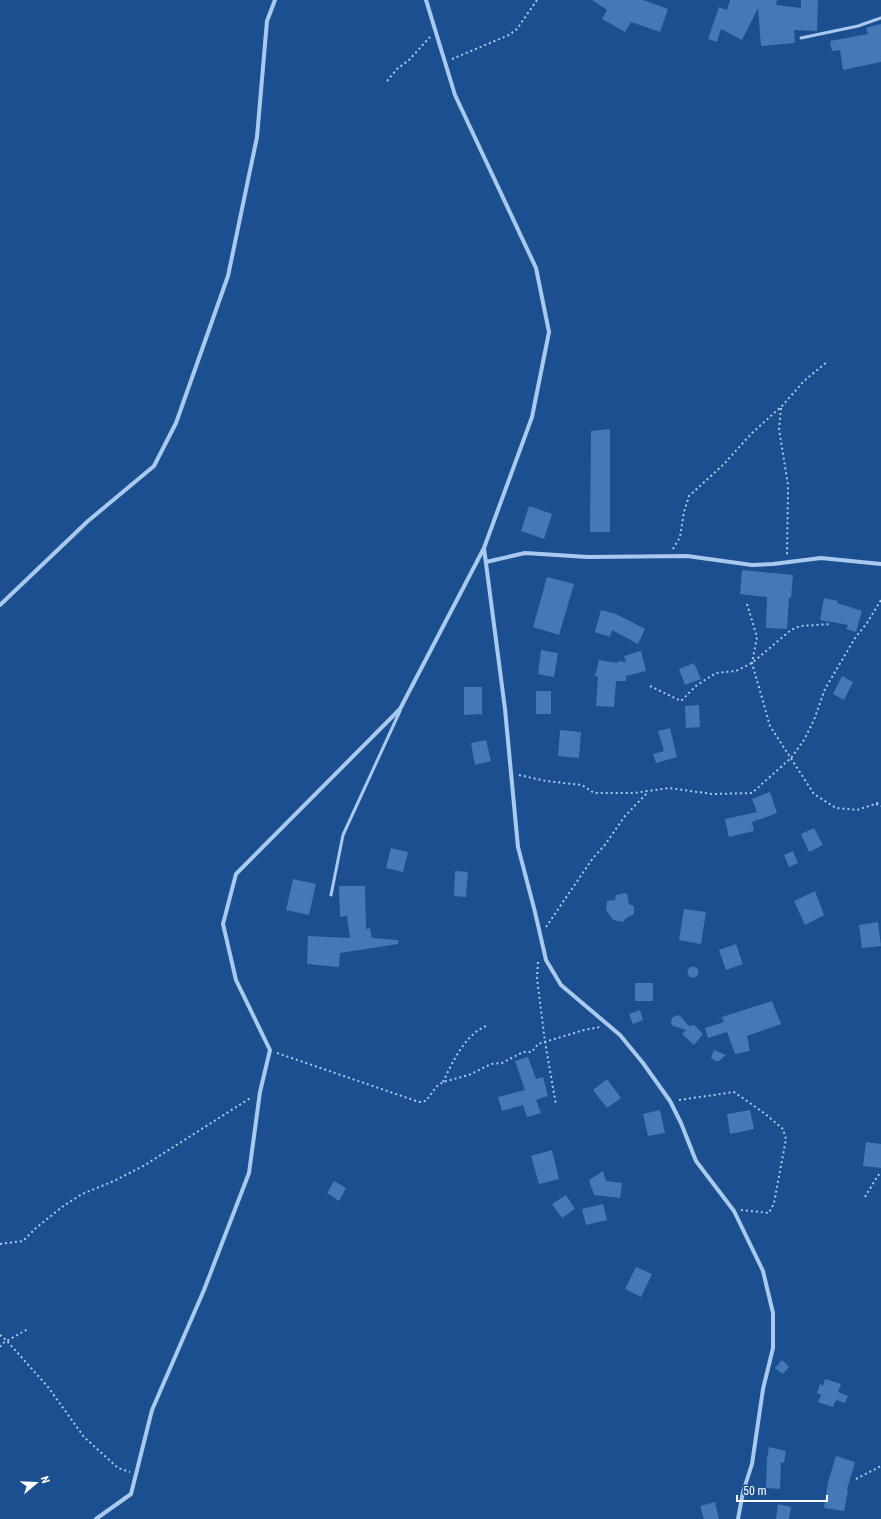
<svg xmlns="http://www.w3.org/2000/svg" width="881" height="1519" viewBox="0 0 881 1519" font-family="'Roboto Condensed',sans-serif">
<rect width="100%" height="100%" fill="#1b4f8f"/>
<path fill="#4478b7" d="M592,0H643L668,9L660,32L631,22L625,32L602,19L607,10Z
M730,0H777L776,5L801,8V0H818L817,31L794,30L795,43L761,46L758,8L742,40L721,29L717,42L708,39L719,7L727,10Z
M881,24V62L843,70L840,50L832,51L830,41L868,34L866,28Z
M610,429V532H590L591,431Z
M529,506L552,514L544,539L521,531Z
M742,570L793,575L791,598H789L787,629L766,628L767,597L740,594Z
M547,577L574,584L559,635L533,627Z
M824,598L838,601L837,603L862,611L856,632L846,629L848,625L820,620Z
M601,610L616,614L645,629L638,644L612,630L610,637L595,632Z
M541,650L558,653L554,677L538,674Z
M641,651L646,671L626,676V681H616L614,707L596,706L598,677L595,676L599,660L618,663V661L626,662L624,656Z
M694,663L701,679L685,685L679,669Z
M842,676L853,682L844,700L833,694Z
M464,687H482V714L464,715Z
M536,691H551V714H536Z
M699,705L700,727L686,728L685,706Z
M670,728L677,757L656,763L653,754L664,751L658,731Z
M560,730L581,732L579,758L558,756Z
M486,740L491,761L475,765L471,743Z
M770,792L777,813L752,822L754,831L729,837L725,819L757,812L752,799Z
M814,828L823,845L809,852L801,834Z
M391,848L408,852L403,872L386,868Z
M793,851L798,863L789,867L784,855Z
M455,871L468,872L466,897L454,896Z
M293,879L316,884L309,915L286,910Z
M339,886H365L366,929L370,928L372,938L398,940V944L340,953L339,967L307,964L308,936L350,938L347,916L340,917Z
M815,891L824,915L805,925L794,901Z
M627,893L629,904L634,906V914L626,918L623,922L613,920L606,910L607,901L615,900L616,895Z
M684,909L706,912L701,944L679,940Z
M878,922L881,946L862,948L859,925Z
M736,944L743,964L726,970L719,950Z
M687.5 972a5.5 5.5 0 1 1 11 0a5.5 5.5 0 1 1-11 0Z
M635,983H653V1001H635Z
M772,1001L781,1024L747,1036L750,1051L735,1054L727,1032L708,1038L705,1028L724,1022L722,1017Z
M640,1010L643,1020L633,1024L629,1014Z
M677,1015L680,1016L689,1026L694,1025L703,1034L694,1045L682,1034L686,1030L673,1026L671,1023L672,1018Z
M714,1050L726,1055L719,1061H715L711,1057Z
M528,1057L536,1079L543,1077L548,1096L536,1100L541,1113L527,1117L523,1105L502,1111L498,1097L525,1090L515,1061Z
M607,1079L621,1098L607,1108L593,1090Z
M660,1110L665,1133L648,1136L643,1114Z
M750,1110L754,1129L730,1134L727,1114Z
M866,1142L881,1144V1168L863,1166Z
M552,1150L559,1179L539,1184L531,1156Z
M603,1171L606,1181L622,1183L620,1198L594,1195L589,1180Z
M334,1181L346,1188L339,1201L327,1193Z
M566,1195L575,1209L562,1218L552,1204Z
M603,1204L607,1220L586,1225L582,1209Z
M636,1267L652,1274L641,1297L625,1289Z
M782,1360L789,1367L783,1374L775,1368Z
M825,1379L841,1384L838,1392L848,1396L845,1403L836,1400L833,1407L818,1402L821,1395L817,1393L820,1384L823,1386Z
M769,1447L786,1451L784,1463L781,1462L780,1489L766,1488L767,1459Z
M836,1456L855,1462L847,1489L848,1490L844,1511L824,1508L828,1482Z
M715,1502L719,1519H704L700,1506Z
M778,1504L791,1507L789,1519H776Z"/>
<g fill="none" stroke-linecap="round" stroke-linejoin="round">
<path stroke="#a9c9ee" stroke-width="2" stroke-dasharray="2 3" stroke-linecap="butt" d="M452,59L509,35L517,29L537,0
M387,81L397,69L409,60L430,37
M781,408L779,429L788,485L787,555
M673,549L680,537L684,512L689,496L724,464L751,434L783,405L804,381L827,362
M747,604L757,637L752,663L770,726L814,794L836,808L857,810L881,802
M650,686L681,701L697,685L716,673L736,671L752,663L791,630L800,626L831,624
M519,775L546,781L582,785L594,793H634L669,788L712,794L752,793L791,758L804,740L814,720L825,689L855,638L867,623L881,600
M876,804L881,806
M546,927L593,858L604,846L625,816L648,792
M538,962L537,978L545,1042L556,1105
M277,1053L419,1102L426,1101L436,1087L443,1082L469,1075L491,1064L502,1063L523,1052H532L538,1044L584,1030L600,1027
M443,1082C453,1061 465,1035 486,1026
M679,1100L734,1092L764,1113L783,1129L786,1139L774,1203L769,1213L741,1210
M865,1197L877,1177L881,1172
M0,1244L23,1241L36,1228L62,1207L82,1194L114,1181L145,1165L252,1097
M0,1335L7,1341L48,1387L84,1437L118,1468L130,1472
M0,1347L3,1343L28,1329
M856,1479L881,1466"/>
<path stroke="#a9c9ee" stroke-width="3" d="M801,38L858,26L881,18
M331,895L343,835L400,711"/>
<path stroke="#a9c9ee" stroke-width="4" d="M484,548L505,709L518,847L535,912L546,960L561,985L620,1035L643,1063L670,1101L681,1123L696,1161L734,1211L763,1271L773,1313V1348L763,1389L752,1464L743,1492L738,1519
M486,562L525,553L588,557L687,556L752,565L773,564L821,558L881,564
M0,605L88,521L154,466L176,423L228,276L257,137L267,21L275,0
M96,1519L131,1494L152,1410L204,1290L249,1173L260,1092L270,1050L236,980L223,924L236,874L400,709L484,548L532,417L549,332L536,268L455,95L426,0"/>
</g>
<g transform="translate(36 1483) rotate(71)" stroke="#1b4f8f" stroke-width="3" paint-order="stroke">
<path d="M0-3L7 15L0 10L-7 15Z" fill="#ffffff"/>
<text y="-6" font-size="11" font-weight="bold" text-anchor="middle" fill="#ffffff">N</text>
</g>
<path d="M737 1495v6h90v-6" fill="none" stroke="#ffffff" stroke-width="2"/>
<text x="743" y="1495" font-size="12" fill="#ffffff" stroke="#1b4f8f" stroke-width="3" paint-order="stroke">50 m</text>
</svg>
